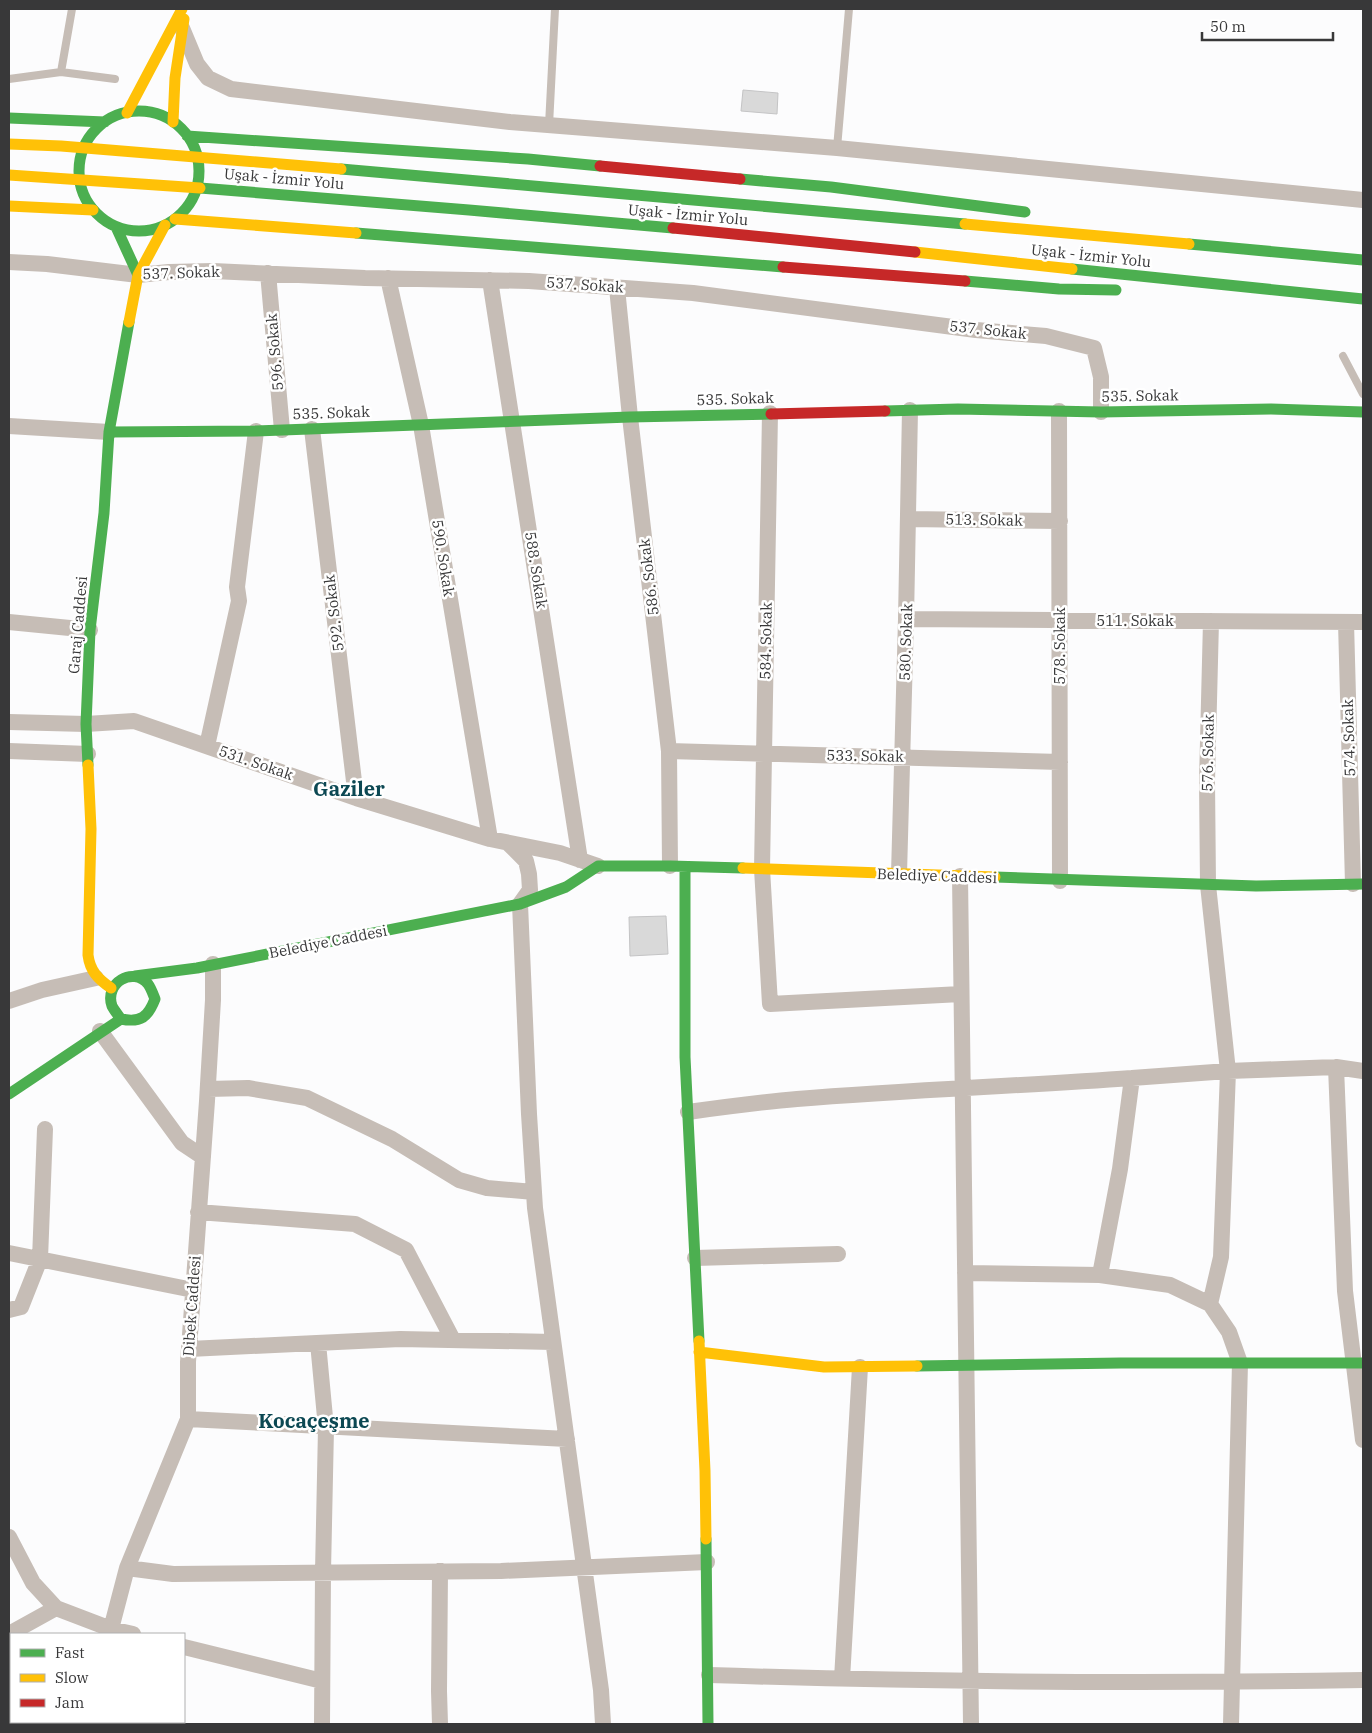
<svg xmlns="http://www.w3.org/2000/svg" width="1372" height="1733" viewBox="0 0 1372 1733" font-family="'IBM Plex Serif',serif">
<rect width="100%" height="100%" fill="#fcfcfd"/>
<path fill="#dee8cc" d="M11,1653V1722H31L27,1724H9V1655Z"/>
<path fill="#d9d9d9" stroke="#c4c4c5" d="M743,90L778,93L777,114L741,111Z
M666,916L668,954L630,956L629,917Z"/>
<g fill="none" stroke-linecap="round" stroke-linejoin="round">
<path stroke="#c6bdb6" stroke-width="8" d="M72,9L61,72L115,79
M9,79L61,72
M549,125L555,9
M837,148L849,9
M1343,356L1363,394"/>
<path stroke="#c6bdb6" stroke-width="16" d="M182,28L197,64L208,78L231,89L510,122L837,148L1363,200
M9,262L47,264L138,275L169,272L213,271L365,278L529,281L693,293L976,330L1046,336L1094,348L1101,377V412
M268,273L282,430
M388,278L421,425L490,839
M490,280L580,860
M617,288L630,417L669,751L670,866
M1059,411L1060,881
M770,413L762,869L770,1004L961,994
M9,426L109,432
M312,429L356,798
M908,519L1060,521
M906,619L1363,622
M9,622L90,630
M1346,622L1353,884
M9,722L86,724L134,721L356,798L490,839L560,853L598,866
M207,746L239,601L237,587L256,431
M9,751L88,754
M669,751L1060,762
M509,844L526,861L529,874L530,890L520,904L529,1114L535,1208L601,1690L603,1724
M899,874L906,619L910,410
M960,876L971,1724
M9,1001L42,990L96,978
M100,1031L182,1143L203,1157
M1336,1067L1345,1291L1363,1440
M208,1089L248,1088L307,1098L392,1139L459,1180L487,1188L534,1192
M688,1112C724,1107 761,1102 797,1099C909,1090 1020,1086 1132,1078
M198,1212L355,1224L406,1250L453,1340
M9,1253L193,1290
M695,1258L838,1254
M965,1273L1100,1275L1170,1285L1210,1304L1229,1332L1240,1363L1231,1724
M1100,1275L1120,1169L1132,1078L1228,1071L1336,1067L1363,1071
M1210,1304L1221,1257L1228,1071L1208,885L1207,781L1211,621
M9,1310L21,1307L40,1259L45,1129
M318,1343L326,1428L323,1572L322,1724
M189,1349L400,1339L553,1342
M188,1419L567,1439
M9,1537L33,1583L56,1608L111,1629L133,1634
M127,1568L173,1574L501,1571L707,1562
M9,1634L56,1608
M111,1634V1629L127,1568L188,1419V1362L207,1101L213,1000V964
M184,1647L322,1681
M709,1675C927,1682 1145,1684 1363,1680
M842,1679L860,1367
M129,1722L130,1724
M49,1724L53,1722
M440,1724L439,1691L440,1571"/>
<path stroke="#4caf50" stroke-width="11" d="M79 171a60 60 0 1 1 120 0a60 60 0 1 1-120 0Z
M9,118L105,122
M187,136L528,159L600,166
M341,169L965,224
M740,179L831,187L1025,212
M200,188L469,210L673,228
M116,227L138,275
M356,233L783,267
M1189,244L1363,260
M1072,269L1363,299
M965,281L1059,289L1116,290
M885,411L958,409L1101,412L1271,409L1363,412
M109,432L256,431L630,417L771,414
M88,765L86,724L90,630L104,513L109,432L129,322
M685,867V1057L699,1341
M995,877L1256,886L1363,884
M135,976L197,968L520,904L566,887L598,866H670L743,868
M9,1094L121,1019C141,1023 148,1017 155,999C153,994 151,988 148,984C133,966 104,983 112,1006C114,1010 118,1015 121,1019
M917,1366L1121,1363H1363
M706,1539L708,1724"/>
<path stroke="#ffc107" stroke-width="11" d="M127,113L182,9
M173,122L175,78L184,19
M9,144L61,146L341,169
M9,175L200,188
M9,206L93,210
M175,219L356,233
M965,224L1189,244
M915,252L1072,269
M129,322L138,275L165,225
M88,765L91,829L88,955C90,971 98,979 111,988
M743,868L995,877
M699,1341L705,1471L706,1539
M699,1352L824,1367L917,1366"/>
<path stroke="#c62828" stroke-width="11" d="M600,166L740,179
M673,228L915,252
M783,267L965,281
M771,414L885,411"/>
</g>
<g text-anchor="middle" stroke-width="5" stroke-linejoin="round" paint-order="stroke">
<g font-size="15" fill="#383839" stroke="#fff">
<text transform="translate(284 179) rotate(5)" y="5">Uşak - İzmir Yolu</text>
<text transform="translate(688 215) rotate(5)" y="5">Uşak - İzmir Yolu</text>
<text transform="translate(1091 256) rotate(6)" y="5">Uşak - İzmir Yolu</text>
<text transform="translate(181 273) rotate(-2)" y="5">537. Sokak</text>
<text transform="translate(585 285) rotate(4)" y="5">537. Sokak</text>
<text transform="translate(988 330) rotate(6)" y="5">537. Sokak</text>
<text transform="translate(275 352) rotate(-95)" y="5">596. Sokak</text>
<text transform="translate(1140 396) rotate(-1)" y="5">535. Sokak</text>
<text transform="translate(735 399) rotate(-2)" y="5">535. Sokak</text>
<text transform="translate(331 413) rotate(-2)" y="5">535. Sokak</text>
<text transform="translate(984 520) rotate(1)" y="5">513. Sokak</text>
<text transform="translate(443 558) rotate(81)" y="5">590. Sokak</text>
<text transform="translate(536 570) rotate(81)" y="5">588. Sokak</text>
<text transform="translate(649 577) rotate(-97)" y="5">586. Sokak</text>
<text transform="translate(334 613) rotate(-97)" y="5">592. Sokak</text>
<text x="1135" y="626">511. Sokak</text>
<text transform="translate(78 625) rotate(-85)" y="5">Garaj Caddesi</text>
<text transform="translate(766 641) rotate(-89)" y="5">584. Sokak</text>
<text transform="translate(906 642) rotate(-88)" y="5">580. Sokak</text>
<text transform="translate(1060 646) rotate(-90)" y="5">578. Sokak</text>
<text transform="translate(1349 738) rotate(-92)" y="5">574. Sokak</text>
<text transform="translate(1208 753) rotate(-89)" y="5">576. Sokak</text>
<text transform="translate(865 756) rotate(1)" y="5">533. Sokak</text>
<text transform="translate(256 763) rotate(19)" y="5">531. Sokak</text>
<text transform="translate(937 876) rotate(2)" y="5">Belediye Caddesi</text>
<text transform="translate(328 942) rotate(-11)" y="5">Belediye Caddesi</text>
<text transform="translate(192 1306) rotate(-86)" y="5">Dibek Caddesi</text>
</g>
<g font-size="20" font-weight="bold" fill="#0c4853" stroke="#fff">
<text x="349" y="796">Gaziler</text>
<text x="314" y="1428">Kocaçeşme</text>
</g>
</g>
<rect width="1372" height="1733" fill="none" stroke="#383839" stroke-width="20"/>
<rect x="10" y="1633" width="175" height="90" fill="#ffffff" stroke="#afafb0"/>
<rect x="20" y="1649" width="25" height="8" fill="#4caf50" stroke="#afafb0"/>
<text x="55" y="1658" font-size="15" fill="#383839">Fast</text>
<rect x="20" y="1674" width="25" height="8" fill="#ffc107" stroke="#afafb0"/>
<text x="55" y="1683" font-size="15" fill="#383839">Slow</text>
<rect x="20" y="1699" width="25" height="8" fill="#c62828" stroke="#afafb0"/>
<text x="55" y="1708" font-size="15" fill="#383839">Jam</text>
<path d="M1202 32v8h131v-8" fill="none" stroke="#383839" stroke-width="2.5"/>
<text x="1210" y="32" font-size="15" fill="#383839" stroke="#ffffff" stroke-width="4" paint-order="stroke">50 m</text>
</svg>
